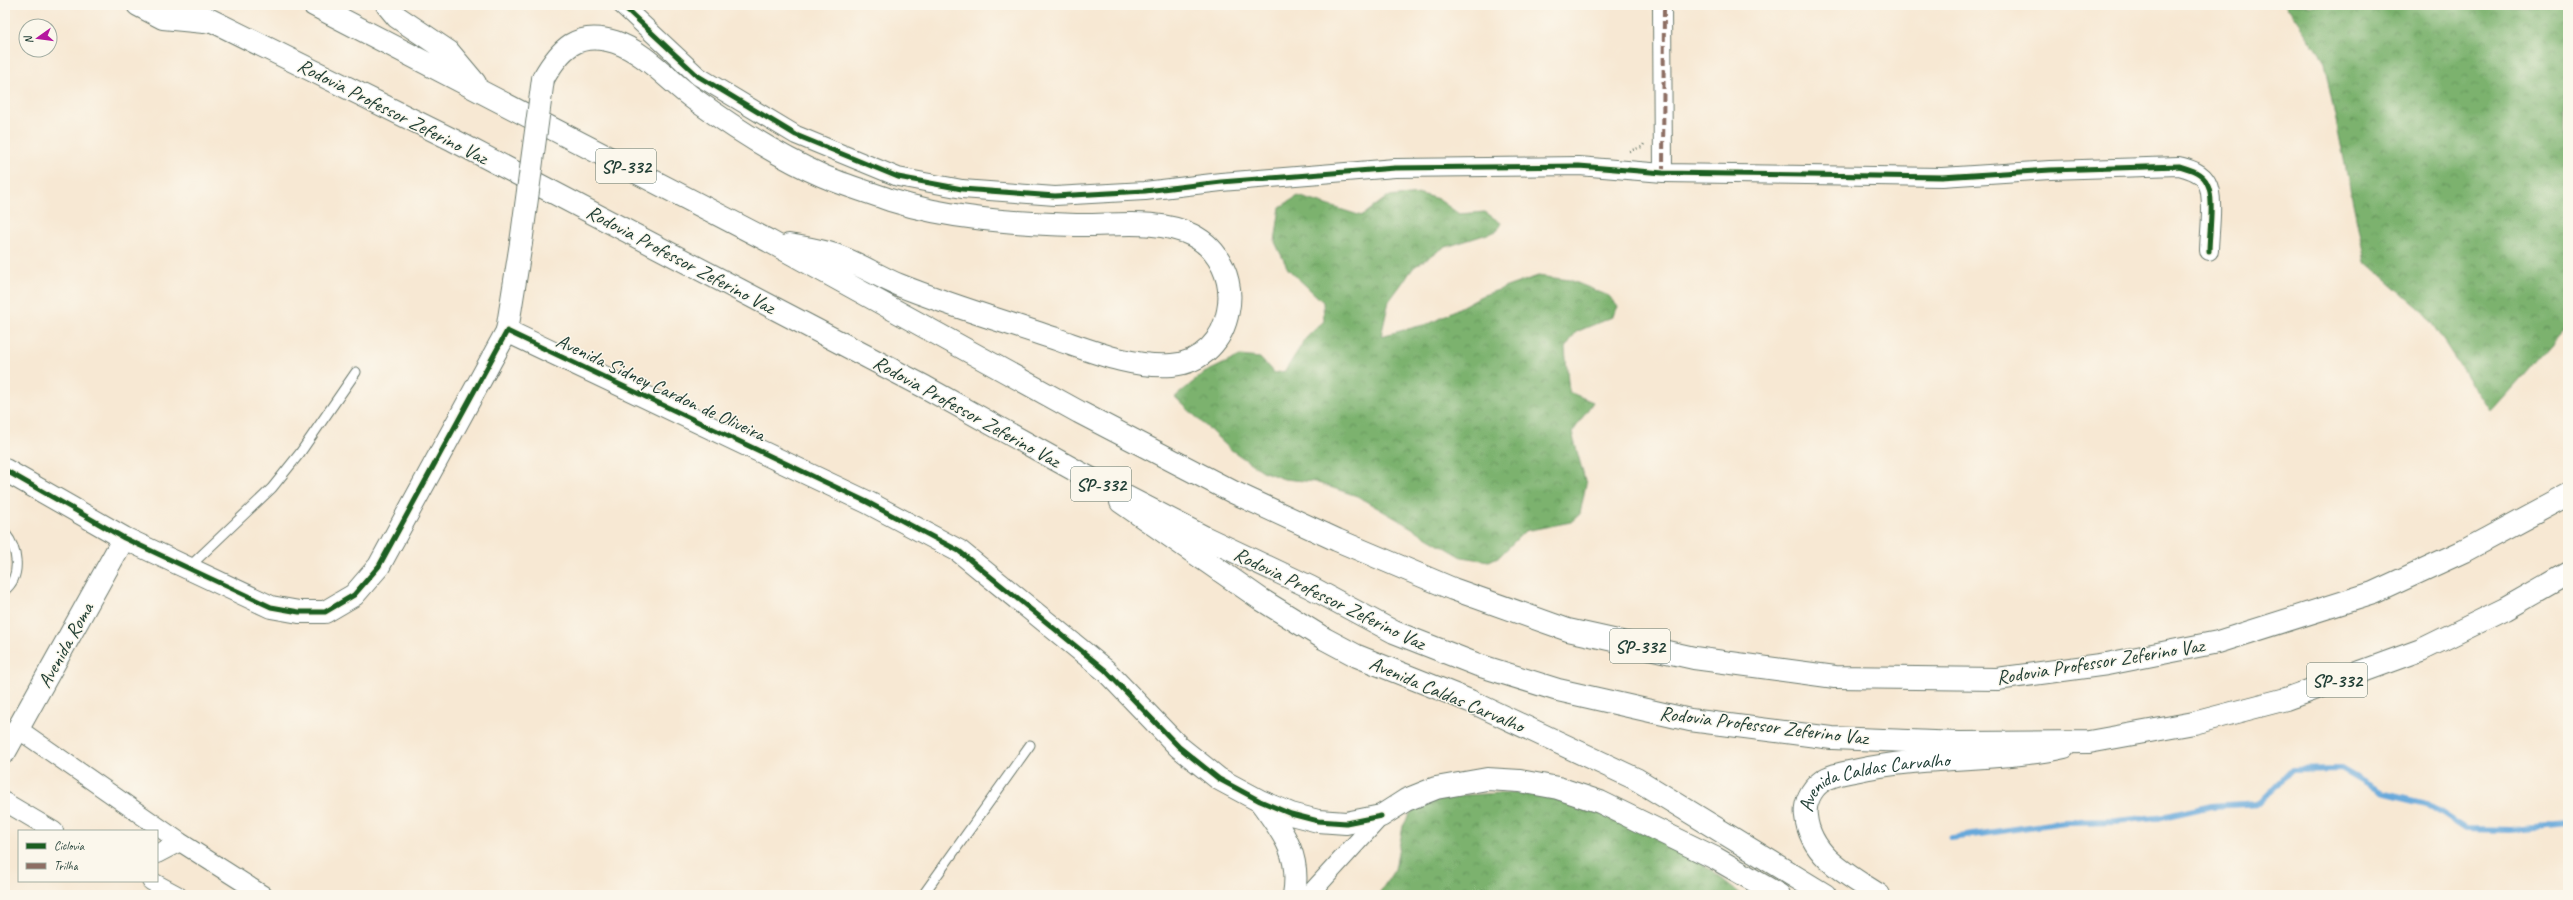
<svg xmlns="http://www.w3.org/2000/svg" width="2573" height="900" viewBox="0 0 2573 900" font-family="Caveat,sans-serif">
<defs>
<pattern id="forest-crowns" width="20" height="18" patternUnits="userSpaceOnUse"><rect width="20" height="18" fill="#7cb26e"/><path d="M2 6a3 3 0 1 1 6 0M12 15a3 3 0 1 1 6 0" fill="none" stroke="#65925b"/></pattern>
</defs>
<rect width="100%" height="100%" fill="#fbf7ec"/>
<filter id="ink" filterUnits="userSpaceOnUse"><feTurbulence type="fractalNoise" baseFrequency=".025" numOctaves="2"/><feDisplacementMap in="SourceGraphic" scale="8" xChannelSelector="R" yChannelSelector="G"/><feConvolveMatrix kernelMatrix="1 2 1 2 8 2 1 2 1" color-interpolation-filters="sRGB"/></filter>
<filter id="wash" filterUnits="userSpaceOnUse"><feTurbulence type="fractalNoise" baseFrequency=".012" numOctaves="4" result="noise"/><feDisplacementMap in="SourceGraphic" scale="16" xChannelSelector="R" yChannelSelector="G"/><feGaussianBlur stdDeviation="0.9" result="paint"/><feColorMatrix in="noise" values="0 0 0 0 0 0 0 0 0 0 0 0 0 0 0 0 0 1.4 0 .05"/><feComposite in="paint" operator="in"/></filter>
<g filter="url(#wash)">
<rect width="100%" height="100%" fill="#f7e8d3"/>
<path fill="url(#forest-crowns)" stroke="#4e7851" d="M2286,5H2568V325L2490,411L2425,313L2365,261L2323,58Z
M1421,194L1438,199L1459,214L1485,212L1501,223L1497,231L1443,248L1414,267L1389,301L1381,336L1431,323L1481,296L1538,276L1570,280L1609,296L1618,307L1612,317L1576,332L1565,348L1569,392L1593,402L1572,433L1586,484L1580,514L1571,522L1525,531L1500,556L1489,561L1462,557L1357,496L1315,482L1284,479L1262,471L1230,449L1175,397L1204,373L1240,356L1260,358L1274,373L1285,371L1306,338L1324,321L1323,302L1288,269L1275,242L1280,207L1298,196L1362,216L1387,197Z
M1535,791L1561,796L1680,846L1741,895H1378L1395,869L1403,826L1413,809L1448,796Z"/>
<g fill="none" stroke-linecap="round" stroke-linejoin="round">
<path stroke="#66a8da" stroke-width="6" d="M1952,838L2065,822L2115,821L2167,816L2212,806L2260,803L2292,770L2341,769L2381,792L2426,803L2466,829L2511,830L2568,825"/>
</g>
</g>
<g filter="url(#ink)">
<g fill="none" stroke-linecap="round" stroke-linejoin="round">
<defs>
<path id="lane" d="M5,533C18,549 22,576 5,590
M188,568L272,488L300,453L356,372
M923,895L1030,745"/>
<path id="street" d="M622,5L698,76L796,135L898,177L962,189L1055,196L1145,191L1221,182L1395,168L1579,166L1663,173L1942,177L2050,170L2179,166C2189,169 2202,172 2207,183C2215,197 2209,234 2209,251
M1662,5L1663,173
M18,729L180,842L263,895
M5,802L54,831
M157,854L180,842
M151,881L177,895
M1309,895L1381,816"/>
<path id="secondary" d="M5,470L124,538L271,607L299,612H325L354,595L379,566L507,331L867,502L959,551L1105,670L1179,747L1219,779L1260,801L1291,814L1318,821L1346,823L1381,816L1406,800L1436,788L1487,779L1520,781L1558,788L1600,802L1715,858L1779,895
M5,752L124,538
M1260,801C1283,833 1301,854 1294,895"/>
<g id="primary">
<path d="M1121,502L1262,600L1325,639L1357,656L1470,701L1636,779L1825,895"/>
<path id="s1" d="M1879,895C1848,875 1810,856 1806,816C1804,804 1811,789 1821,782C1832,774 1846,773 1859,770C1926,755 1997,762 2064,747"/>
</g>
<path id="highway" d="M138,5L163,18L204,22
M180,5L453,140L925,387L1080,473L1204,537L1310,587L1394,632L1478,665L1558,690L1690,720L1832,738L1959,743L2089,742L2194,723L2286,699L2421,650L2505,609L2568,573
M314,5L769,241L1079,412L1233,492L1337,540L1453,589L1568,630L1694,658L1835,677L1997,679L2107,664L2218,642L2373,593L2464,551L2568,495
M387,5L397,17L449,52L475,83
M543,79C560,49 577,30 615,42C645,52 669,81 694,99C734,128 777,156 823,176C844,185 868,192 890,200C950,219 1014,223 1076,225C1113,226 1158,218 1192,235C1220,249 1234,281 1228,311C1223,340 1203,362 1172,365C1134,368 1094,352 1059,340C1006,322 951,306 899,285C875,275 852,259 828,253C815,249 802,247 789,245
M507,331L521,243"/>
</defs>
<use href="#lane" stroke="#6b796c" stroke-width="11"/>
<use href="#street" stroke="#6b796c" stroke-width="20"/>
<use href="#secondary" stroke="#6b796c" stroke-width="24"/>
<use href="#primary" stroke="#6b796c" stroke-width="24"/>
<use href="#highway" stroke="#6b796c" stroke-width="24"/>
<path stroke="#6b796c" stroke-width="2.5" stroke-dasharray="1 3" stroke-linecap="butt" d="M1629,151L1642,147L1644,144"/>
<use href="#lane" stroke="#fff" stroke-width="9"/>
<use href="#street" stroke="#fff" stroke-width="18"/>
<use href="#secondary" stroke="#fff" stroke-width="22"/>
<use href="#primary" stroke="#fff" stroke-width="22"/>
<use href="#highway" stroke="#fff" stroke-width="22"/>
<defs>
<path id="highway-bridge" d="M521,243L543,79"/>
</defs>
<use href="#highway-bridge" stroke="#6b796c" stroke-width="24" stroke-linecap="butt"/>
<use href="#highway-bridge" stroke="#fff" stroke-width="22"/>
<path stroke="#8d6e63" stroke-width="4" stroke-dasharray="8 4" stroke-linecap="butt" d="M1663,173L1664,5"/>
<defs>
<path id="cycleway" d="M622,5L698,76L796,135L898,177L962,189L1055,196L1145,191L1221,182L1395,168L1579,166L1663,173L1942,177L2050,170L2179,166C2189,169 2202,172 2207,183C2215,197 2209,234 2209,251
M5,470L124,538L271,607L299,612H325L354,595L379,566L507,331L867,502L959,551L1105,670L1179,747L1219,779L1260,801L1291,814L1318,821L1346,823L1381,816"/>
</defs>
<use href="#cycleway" stroke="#fbf7ec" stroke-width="8"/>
<use href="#cycleway" stroke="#1b5e20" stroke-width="5"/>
</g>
</g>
<g text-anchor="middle" stroke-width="3" stroke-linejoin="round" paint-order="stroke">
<g fill="#fbf7ec" stroke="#61756b" stroke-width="1">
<rect x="596" y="149" width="60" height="34" rx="3"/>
<rect x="1071" y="467" width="60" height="34" rx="3"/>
<rect x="1610" y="629" width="60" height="34" rx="3"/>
<rect x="2307" y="663" width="60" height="34" rx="3"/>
</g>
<g font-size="19" font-weight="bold" fill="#1f3d34">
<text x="626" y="173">SP-332</text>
<text x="1101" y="491">SP-332</text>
<text x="1640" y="653">SP-332</text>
<text x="2337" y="687">SP-332</text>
</g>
<g font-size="20" fill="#1f3d34" stroke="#fbf7ec">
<text transform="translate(393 111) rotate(27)" y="7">Rodovia Professor Zeferino Vaz</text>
<text transform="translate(681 259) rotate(28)" y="7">Rodovia Professor Zeferino Vaz</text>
<text transform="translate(661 387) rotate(25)" y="7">Avenida Sidney Cardon de Oliveira</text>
<text transform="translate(967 411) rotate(29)" y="7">Rodovia Professor Zeferino Vaz</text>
<text transform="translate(1330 598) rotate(26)" y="7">Rodovia Professor Zeferino Vaz</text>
<text transform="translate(65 645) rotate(-61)" y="7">Avenida Roma</text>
<text transform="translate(2100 661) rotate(-9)" y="7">Rodovia Professor Zeferino Vaz</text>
<text transform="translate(1447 694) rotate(23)" y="7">Avenida Caldas Carvalho</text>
<text transform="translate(1764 725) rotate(7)" y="7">Rodovia Professor Zeferino Vaz</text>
<text dy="7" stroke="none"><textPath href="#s1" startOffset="199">Avenida Caldas Carvalho</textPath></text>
</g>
</g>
<rect width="2573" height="900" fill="none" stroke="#fbf7ec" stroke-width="20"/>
<rect x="18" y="830" width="140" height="52" fill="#fbf7ec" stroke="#a3ada2"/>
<rect x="26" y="843" width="20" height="6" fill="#1b5e20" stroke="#a3ada2"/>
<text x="54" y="850" font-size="12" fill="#1f3d34">Ciclovia</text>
<rect x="26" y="863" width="20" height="6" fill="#8d6e63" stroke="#a3ada2"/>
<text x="54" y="870" font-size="12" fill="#1f3d34">Trilha</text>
<g transform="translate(38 38) rotate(256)"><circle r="19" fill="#fbf7ec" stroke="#a3ada2"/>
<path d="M0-3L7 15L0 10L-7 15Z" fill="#b5179e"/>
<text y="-6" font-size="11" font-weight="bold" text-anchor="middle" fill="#1f3d34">N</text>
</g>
</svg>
